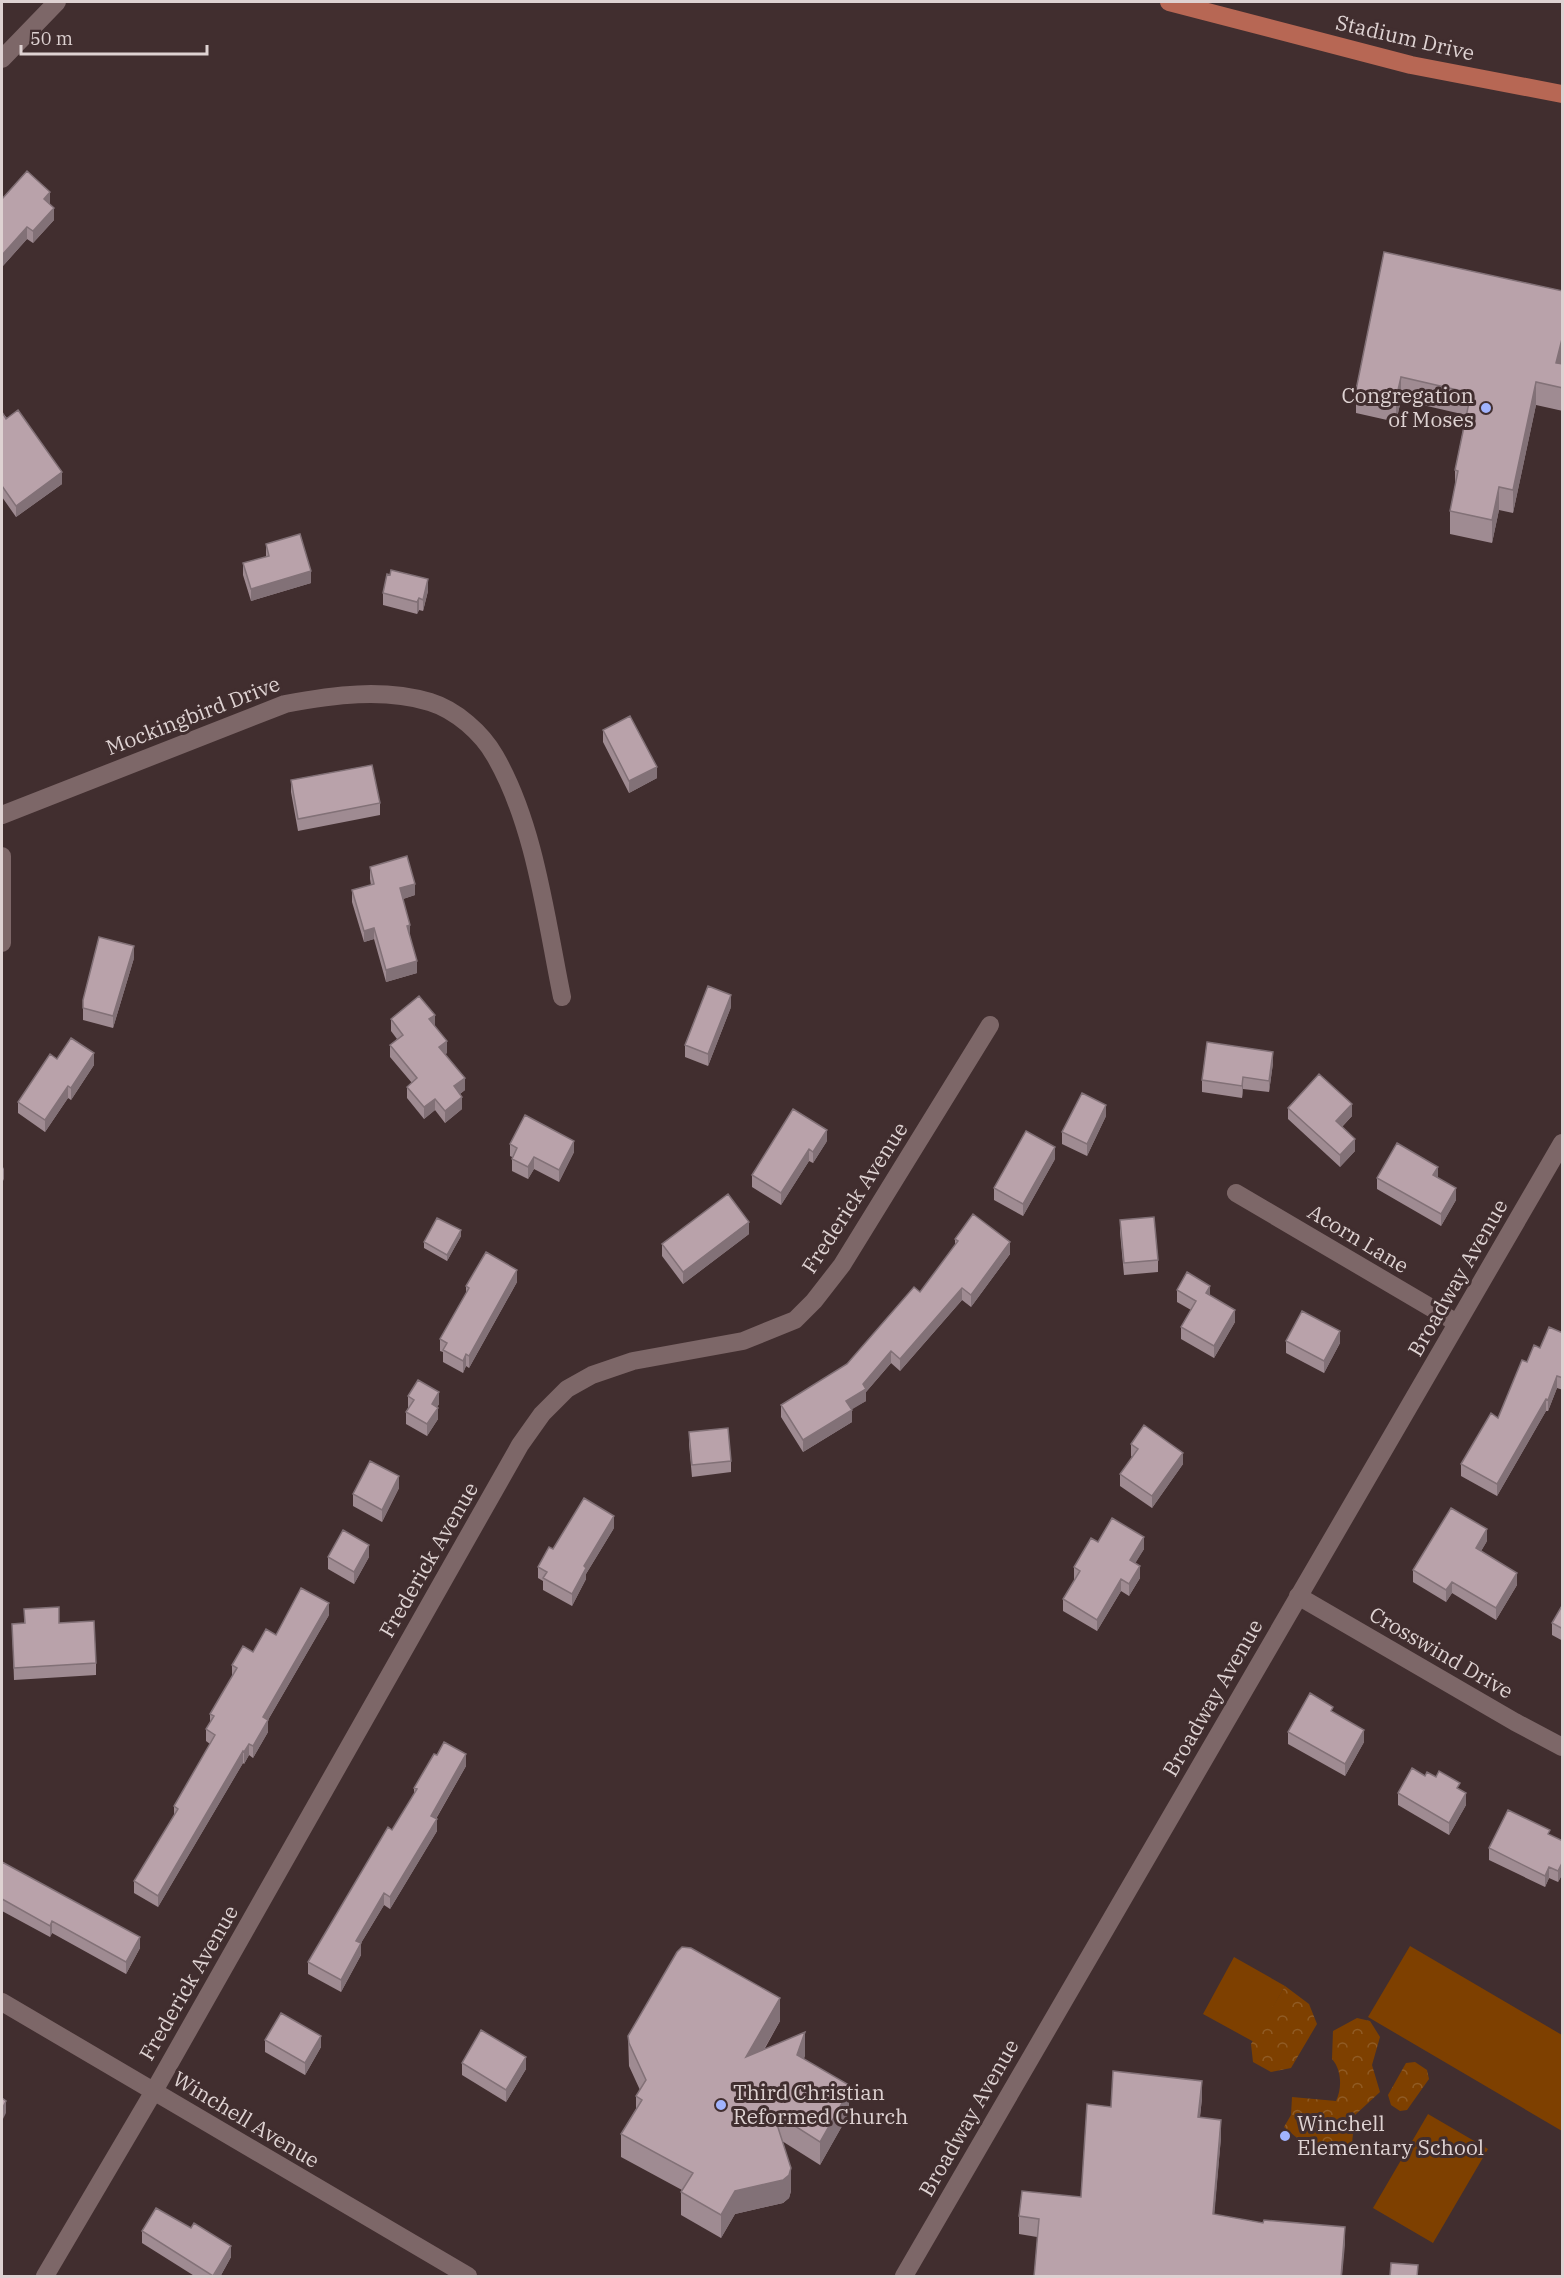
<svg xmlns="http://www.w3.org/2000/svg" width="1564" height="2278" viewBox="0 0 1564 2278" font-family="'IBM Plex Serif',serif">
<defs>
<pattern id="forest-crowns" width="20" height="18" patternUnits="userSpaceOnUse" patternTransform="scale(1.5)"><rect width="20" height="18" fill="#7e4000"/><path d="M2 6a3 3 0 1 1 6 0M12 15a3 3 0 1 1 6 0" fill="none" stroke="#905b24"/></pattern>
</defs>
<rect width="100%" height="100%" fill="#412e2f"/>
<path fill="#7e4000" d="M1410,1946L1562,2035V2131L1368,2017Z
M1234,1957L1285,1986L1254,2042L1203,2014Z
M1428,2114L1488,2149L1433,2243L1373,2208Z"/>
<path fill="url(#forest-crowns)" d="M1285,1986L1309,2004L1317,2024L1291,2068L1271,2072L1253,2062L1251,2044Z
M1357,2018L1370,2021L1380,2037L1372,2065L1380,2092L1355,2115L1352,2143L1345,2155L1315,2142L1303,2143L1284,2127L1291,2115L1292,2097L1336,2101C1342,2089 1342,2070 1332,2059L1333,2031Z
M1415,2062L1427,2070L1429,2079L1407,2110L1400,2111L1391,2105L1388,2095L1406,2063Z"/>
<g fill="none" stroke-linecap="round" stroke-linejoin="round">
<path stroke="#7d6768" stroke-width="18" d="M2,59L57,2
M2,815L285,704C333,695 383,688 430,702C456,710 482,733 495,756C535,825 546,919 562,997
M2,856V943
M1236,1193L1457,1323
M1298,1596L1515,1722L1562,1747
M2,2002L468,2276
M45,2276L154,2091L520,1445L542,1414L567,1389L592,1375L633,1361L743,1341L795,1320L814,1301L842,1265L990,1025
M904,2276L1562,1143"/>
<path stroke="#b76754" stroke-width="18" d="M1169,2L1411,65L1562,94"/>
</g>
<path fill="#9f8b92" d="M2,199L50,204L54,220L33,243L27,239L2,267Z
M1563,291V358L1561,364H1563V411L1536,405L1513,513L1499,510L1492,543L1450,534V511L1455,489V470L1466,415L1401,400L1396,422L1356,413V390Z
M2,412L62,484L16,517L2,497Z
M266,544L311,583L251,601L243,575V563L266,557Z
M428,591L423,611L419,610L417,614L383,605V593Z
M603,730L657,778L629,793L603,742Z
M291,780L380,803V815L298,831L291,792Z
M370,867L415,895L403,899L417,973L386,982L374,939L364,942L352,902V890L371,885L370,879Z
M134,958L113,1028L83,1020V1000Z
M731,1007L708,1066L685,1057V1045Z
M391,1019L435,1027L447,1053L445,1054L465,1090L460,1094L462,1109L445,1123L435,1110L424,1119L407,1098V1087L412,1083L390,1057V1045L397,1039L391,1031Z
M57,1059L94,1065L71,1100L68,1098L45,1132L18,1113V1102Z
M1273,1063L1269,1092L1243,1089L1242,1098L1202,1092V1080Z
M1288,1108L1352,1116L1342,1127L1355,1151L1340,1167L1288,1119Z
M1106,1116L1087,1156L1062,1144V1132Z
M827,1141L813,1163L809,1161L781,1205L752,1187V1175Z
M510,1144L574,1152L559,1182L534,1169L528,1179L512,1171V1157L510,1156Z
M1055,1159L1023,1216L994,1200V1188Z
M1377,1178L1456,1200L1441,1226L1377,1189Z
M1120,1220L1158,1260V1272L1124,1275L1120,1232Z
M749,1234L683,1284L662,1256V1244Z
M461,1236L447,1261L424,1248V1242Z
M955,1239L1010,1254L971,1307L962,1300L900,1371L891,1363L866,1392V1401L851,1409L852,1422L803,1452L781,1417V1405L847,1364L920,1292L955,1245Z
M517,1282L469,1368L466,1366L463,1373L443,1362V1352L440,1351V1339L466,1293V1286Z
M1177,1290L1210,1296L1235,1322L1214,1358L1181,1339V1327L1191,1310L1177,1302Z
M1563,1333V1390L1557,1388L1548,1411H1546L1497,1496L1461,1476V1464L1498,1418L1527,1362L1540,1348Z
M1286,1341L1340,1343L1324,1373L1286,1353Z
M408,1396L439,1404L437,1407L438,1419L427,1436L406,1424V1412L408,1408Z
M689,1432L731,1461V1472L692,1477L689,1444Z
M1131,1444L1183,1464L1152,1508L1120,1486V1474L1132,1457L1131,1456Z
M399,1488L382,1522L353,1506V1494Z
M614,1528L586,1574V1579L572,1606L543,1590V1581L538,1578V1567L553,1549Z
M1487,1541L1481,1551L1517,1585L1496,1620L1452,1593L1446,1602L1413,1582V1570Z
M1098,1542L1144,1549L1135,1563L1140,1578L1129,1596L1121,1591L1097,1631L1063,1611V1599L1075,1580L1074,1579V1567Z
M328,1557H369L354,1584L328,1569Z
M1563,1604V1641L1552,1635V1623Z
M24,1609L59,1623L96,1663V1675L14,1680L12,1624L24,1623Z
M329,1615L268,1720V1732L253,1758L249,1755L244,1764L243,1763L158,1907L134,1893V1881L174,1816V1806L210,1744L206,1741V1729L210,1723V1714L232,1677V1665L253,1652L276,1635Z
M1333,1712L1364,1742L1345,1776L1288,1744V1732Z
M437,1755L466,1766L436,1819L437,1831L390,1909L384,1905L361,1943V1955L341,1992L308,1974V1962L392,1830L414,1794V1788Z
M1425,1776L1460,1790L1466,1805L1449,1835L1398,1805V1793Z
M1550,1835L1563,1841V1873L1558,1882L1549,1878L1545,1887L1489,1860V1848Z
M2,1862L140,1948L126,1974L52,1933L50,1937L2,1911Z
M780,2021L764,2050L805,2055L804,2059L849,2108L846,2119L820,2165L782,2141L791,2191L789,2198L783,2203L735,2214L721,2238L681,2215V2192L682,2190L621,2157V2134L636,2109V2096L640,2090L629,2066L628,2036Z
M265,2040L321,2047L305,2075L265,2052Z
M462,2063L526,2069L506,2102L462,2075Z
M1202,2098L1200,2117L1221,2137L1214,2214L1345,2245L1037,2237L1019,2234V2216L1081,2197L1111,2107Z
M142,2231L231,2257L220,2277H196L142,2243Z"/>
<path fill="#827177" d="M50,192V204L44,211V199Z
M54,208V220L33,243V231Z
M27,227V239L2,267V255Z
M1563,335V358L1556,386V363Z
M1401,377V400L1396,422V399Z
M1536,382V405L1513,513V490Z
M62,472V484L16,517V506Z
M1499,487V510L1492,543V520Z
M311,571V583L251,601V589Z
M428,579V591L423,611V600Z
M419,598V610L417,614V602Z
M657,767V778L629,793V781Z
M415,884V895L400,900V888Z
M410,925V936L407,926Z
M374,928V939L364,942V931Z
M134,946V958L113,1028V1016Z
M417,961V973L386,982V970Z
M731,995V1007L708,1066V1054Z
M435,1015V1027L429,1019Z
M447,1041V1053L439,1059V1047Z
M1273,1052V1063L1269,1092V1081Z
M94,1053V1065L71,1100V1088Z
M1243,1077V1089L1242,1098V1086Z
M465,1078V1090L454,1098V1086Z
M68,1086V1098L45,1132V1120Z
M462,1097V1109L445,1123V1111Z
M435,1099V1110L424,1119V1107Z
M1352,1104V1116L1336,1133V1121Z
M1106,1105V1116L1087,1156V1144Z
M827,1130V1141L813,1163V1152Z
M1355,1139V1151L1340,1167V1155Z
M574,1141V1152L559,1182V1170Z
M1055,1147V1159L1023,1216V1204Z
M809,1149V1161L781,1205V1193Z
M534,1157V1169L528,1179V1167Z
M4,1167V1179L2,1183V1171Z
M1438,1167V1178L1433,1175Z
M1456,1188V1200L1441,1226V1214Z
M749,1222V1234L683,1284V1272Z
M461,1230V1236L447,1261V1255Z
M1010,1242V1254L971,1307V1295Z
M517,1270V1282L469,1368V1356Z
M1210,1286V1297L1206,1293Z
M962,1288V1300L900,1371V1359Z
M1235,1310V1322L1214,1358V1346Z
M1340,1331V1343L1324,1373V1361Z
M891,1351V1363L866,1392V1401L846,1413V1401L863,1384Z
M466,1354V1366L463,1373V1361Z
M1557,1376V1388L1548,1411V1400Z
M439,1392V1404L432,1416V1404Z
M1546,1399V1411L1497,1496V1484Z
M438,1408V1419L427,1436V1424Z
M852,1410V1422L803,1452V1440Z
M1183,1453V1464L1152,1508V1496Z
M399,1476V1488L382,1522V1510Z
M614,1516V1528L586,1574V1579L572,1606V1594L584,1566Z
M1487,1529V1541L1476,1560V1548Z
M1144,1537V1549L1130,1572V1560Z
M369,1545V1557L354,1584V1572Z
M1140,1566V1578L1129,1596V1584Z
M1517,1573V1585L1496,1620V1608Z
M1121,1579V1591L1097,1631V1620Z
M1452,1582V1593L1446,1602V1590Z
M329,1603V1615L268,1720V1732L253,1758V1746L263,1717Z
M1364,1730V1742L1345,1776V1764Z
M249,1744V1755L244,1764V1752Z
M243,1751V1763L158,1907V1896Z
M466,1754V1766L431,1827V1816Z
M1466,1793V1805L1449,1835V1823Z
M437,1819V1831L390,1909V1897Z
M1563,1861V1873L1558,1882V1871Z
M1549,1867V1878L1545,1887V1876Z
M384,1893V1905L361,1943V1955L341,1992V1980L356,1941Z
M52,1921V1933L50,1937V1926Z
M140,1937V1948L126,1974V1962Z
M780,1998V2021L746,2080V2057Z
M805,2032V2055L797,2078V2055Z
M321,2036V2047L305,2075V2063Z
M526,2057V2069L506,2102V2090Z
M1202,2081V2098L1198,2134V2117Z
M849,2085V2108L846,2119L820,2165V2142Z
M6,2101V2113L2,2121V2109Z
M1221,2120V2137L1213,2231V2214Z
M791,2168V2191L789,2198L783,2203L735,2214L721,2238V2215L735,2191Z
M1345,2227V2245L1342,2277H1341Z
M231,2246V2257L220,2277H213Z"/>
<path fill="#b9a2aa" stroke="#827177" stroke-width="1.5" d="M27,171L50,192L44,199L54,208L33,231L27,227L2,255V199Z
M1384,252L1563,291V335L1556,363L1563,364V388L1536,382L1513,490L1499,487L1492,520L1450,511L1458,471L1455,470L1471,393L1401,377L1396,399L1356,390Z
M18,410L62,472L16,506L2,486V412L6,419Z
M300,534L311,571L251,589L243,563L269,556L266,544Z
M391,570L428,579L423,600L419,598L417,602L383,593L387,574L390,575Z
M630,716L657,767L629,781L603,730Z
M372,765L380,803L298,819L291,780Z
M407,856L415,884L400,888L410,925L407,926L417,961L386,970L374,928L364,931L352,890L374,884L370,867Z
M99,937L134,946L113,1016L83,1008V1000Z
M708,986L731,995L708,1054L685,1045Z
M419,996L435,1015L429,1019L447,1041L439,1047L465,1078L454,1086L462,1097L445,1111L435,1099L424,1107L407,1087L417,1078L390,1045L403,1035L391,1019Z
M71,1038L94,1053L71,1088L68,1086L45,1120L18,1102L50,1054L57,1059Z
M1207,1042L1273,1052L1269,1081L1243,1077L1242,1086L1202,1080Z
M1319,1074L1352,1104L1336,1121L1355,1139L1340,1155L1288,1108Z
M1082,1093L1106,1105L1087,1144L1062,1132Z
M793,1109L827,1130L813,1152L809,1149L781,1193L752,1175Z
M525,1115L574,1141L559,1170L534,1157L528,1167L512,1159L517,1148L510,1144Z
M1026,1131L1055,1147L1023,1204L994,1188Z
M1397,1143L1438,1167L1433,1175L1456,1188L1441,1214L1377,1178Z
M728,1194L749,1222L683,1272L662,1244Z
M973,1214L1010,1242L971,1295L962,1288L900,1359L891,1351L863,1384L866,1389L846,1401L852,1410L803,1440L781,1405L847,1364L914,1287L920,1292L958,1241L955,1239Z
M1154,1217L1158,1260L1124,1263L1120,1220Z
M437,1218L461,1230L447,1255L424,1242Z
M486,1252L517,1270L469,1356L466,1354L463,1361L443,1350L447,1343L440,1339L469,1288L466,1286Z
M1187,1272L1210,1286L1206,1293L1235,1310L1214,1346L1181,1327L1196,1301L1177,1290Z
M1302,1311L1340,1331L1324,1361L1286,1341Z
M1549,1327L1563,1333V1378L1557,1376L1548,1400L1546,1399L1497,1484L1461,1464L1491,1413L1498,1418L1522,1360L1527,1362L1534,1345L1540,1348Z
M418,1380L439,1392L432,1404L438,1408L427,1424L406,1412L414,1400L408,1396Z
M1144,1425L1183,1453L1152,1496L1120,1474L1138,1449L1131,1444Z
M728,1428L731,1461L692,1465L689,1432Z
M370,1461L399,1476L382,1510L353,1494Z
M584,1498L614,1516L584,1566L586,1568L572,1594L543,1578L547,1572L538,1567L549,1547L553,1549Z
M1451,1508L1487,1529L1476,1548L1517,1573L1496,1608L1452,1582L1446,1590L1413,1570Z
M1112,1518L1144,1537L1130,1560L1140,1566L1129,1584L1121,1579L1097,1620L1063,1599L1080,1571L1074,1567L1091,1538L1098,1542Z
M343,1530L369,1545L354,1572L328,1557Z
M301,1588L329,1603L263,1717L268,1720L253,1746L249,1744L244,1752L243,1751L158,1896L134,1881L178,1809L174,1806L215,1735L206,1729L214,1716L210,1714L237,1668L232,1665L243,1646L253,1652L266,1629L276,1635Z
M1563,1604V1629L1552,1623Z
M59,1607V1623L94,1621L96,1663L14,1668L12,1624L25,1623L24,1609Z
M1310,1693L1333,1707L1331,1711L1364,1730L1345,1764L1288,1732Z
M444,1742L466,1754L431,1816L437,1819L390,1897L384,1893L356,1941L361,1943L341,1980L308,1962L388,1827L392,1830L417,1789L414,1788L434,1754L437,1755Z
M1412,1768L1425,1776L1427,1772L1436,1777L1439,1771L1460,1783L1457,1788L1466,1793L1449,1823L1398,1793Z
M1508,1810L1550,1830L1548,1834L1563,1841V1861L1558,1871L1549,1867L1545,1876L1489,1848Z
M2,1862L140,1937L126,1962L52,1921L50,1926L2,1899Z
M682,1947L691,1948L780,1998L746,2057L805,2032L797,2055L849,2085L846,2096L820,2142L773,2112L791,2168L789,2175L783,2180L735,2191L721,2215L681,2192L693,2173L621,2134L642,2100L636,2096L646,2080L629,2043L628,2036L677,1952Z
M281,2013L321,2036L305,2063L265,2040Z
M481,2030L526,2057L506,2090L462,2063Z
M1113,2071L1202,2081L1198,2117L1221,2120L1213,2214L1263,2223L1264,2220L1345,2227L1341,2277H1034L1039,2219L1019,2216L1022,2191L1081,2197L1087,2104L1111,2107Z
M2,2098L6,2101L2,2109Z
M156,2208L191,2228L194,2223L231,2246L213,2276L142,2231Z
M1391,2263L1418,2265L1417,2277H1390Z"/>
<g fill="#a1b3fd" stroke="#412e2f" stroke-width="2">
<circle cx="1486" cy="408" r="6"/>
<circle cx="721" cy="2105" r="6"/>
<circle cx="1285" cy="2136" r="6"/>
</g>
<g text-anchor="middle" stroke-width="6" stroke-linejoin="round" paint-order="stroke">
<g font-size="21" fill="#ded2d2" stroke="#412e2f">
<text transform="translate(1405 38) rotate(13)" y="7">Stadium Drive</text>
<text transform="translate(193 716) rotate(-21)" y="7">Mockingbird Drive</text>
<text transform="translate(855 1198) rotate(-57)" y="7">Frederick Avenue</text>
<text transform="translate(1358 1239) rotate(31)" y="7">Acorn Lane</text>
<text transform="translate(1458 1278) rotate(-60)" y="7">Broadway Avenue</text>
<text transform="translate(429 1560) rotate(-60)" y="7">Frederick Avenue</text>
<text transform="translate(1441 1653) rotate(30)" y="7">Crosswind Drive</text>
<text transform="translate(1213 1698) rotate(-60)" y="7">Broadway Avenue</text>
<text transform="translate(189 1983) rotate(-60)" y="7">Frederick Avenue</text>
<text transform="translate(969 2118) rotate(-60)" y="7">Broadway Avenue</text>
<text transform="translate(246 2120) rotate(31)" y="7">Winchell Avenue</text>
</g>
<g font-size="21" fill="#ded2d2" stroke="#412e2f" text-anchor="start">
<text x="1474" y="403" text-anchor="end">Congregation<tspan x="1474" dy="24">of Moses</tspan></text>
<text x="733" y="2100">Third Christian<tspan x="733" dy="24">Reformed Church</tspan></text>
<text x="1297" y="2131">Winchell<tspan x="1297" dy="24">Elementary School</tspan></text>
</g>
</g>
<rect width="1564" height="2278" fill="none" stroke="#ded2d2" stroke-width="6"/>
<path d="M21 45v9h186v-9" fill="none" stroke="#ded2d2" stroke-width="3"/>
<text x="30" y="45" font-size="18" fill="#ded2d2" stroke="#412e2f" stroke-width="4.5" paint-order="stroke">50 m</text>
</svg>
